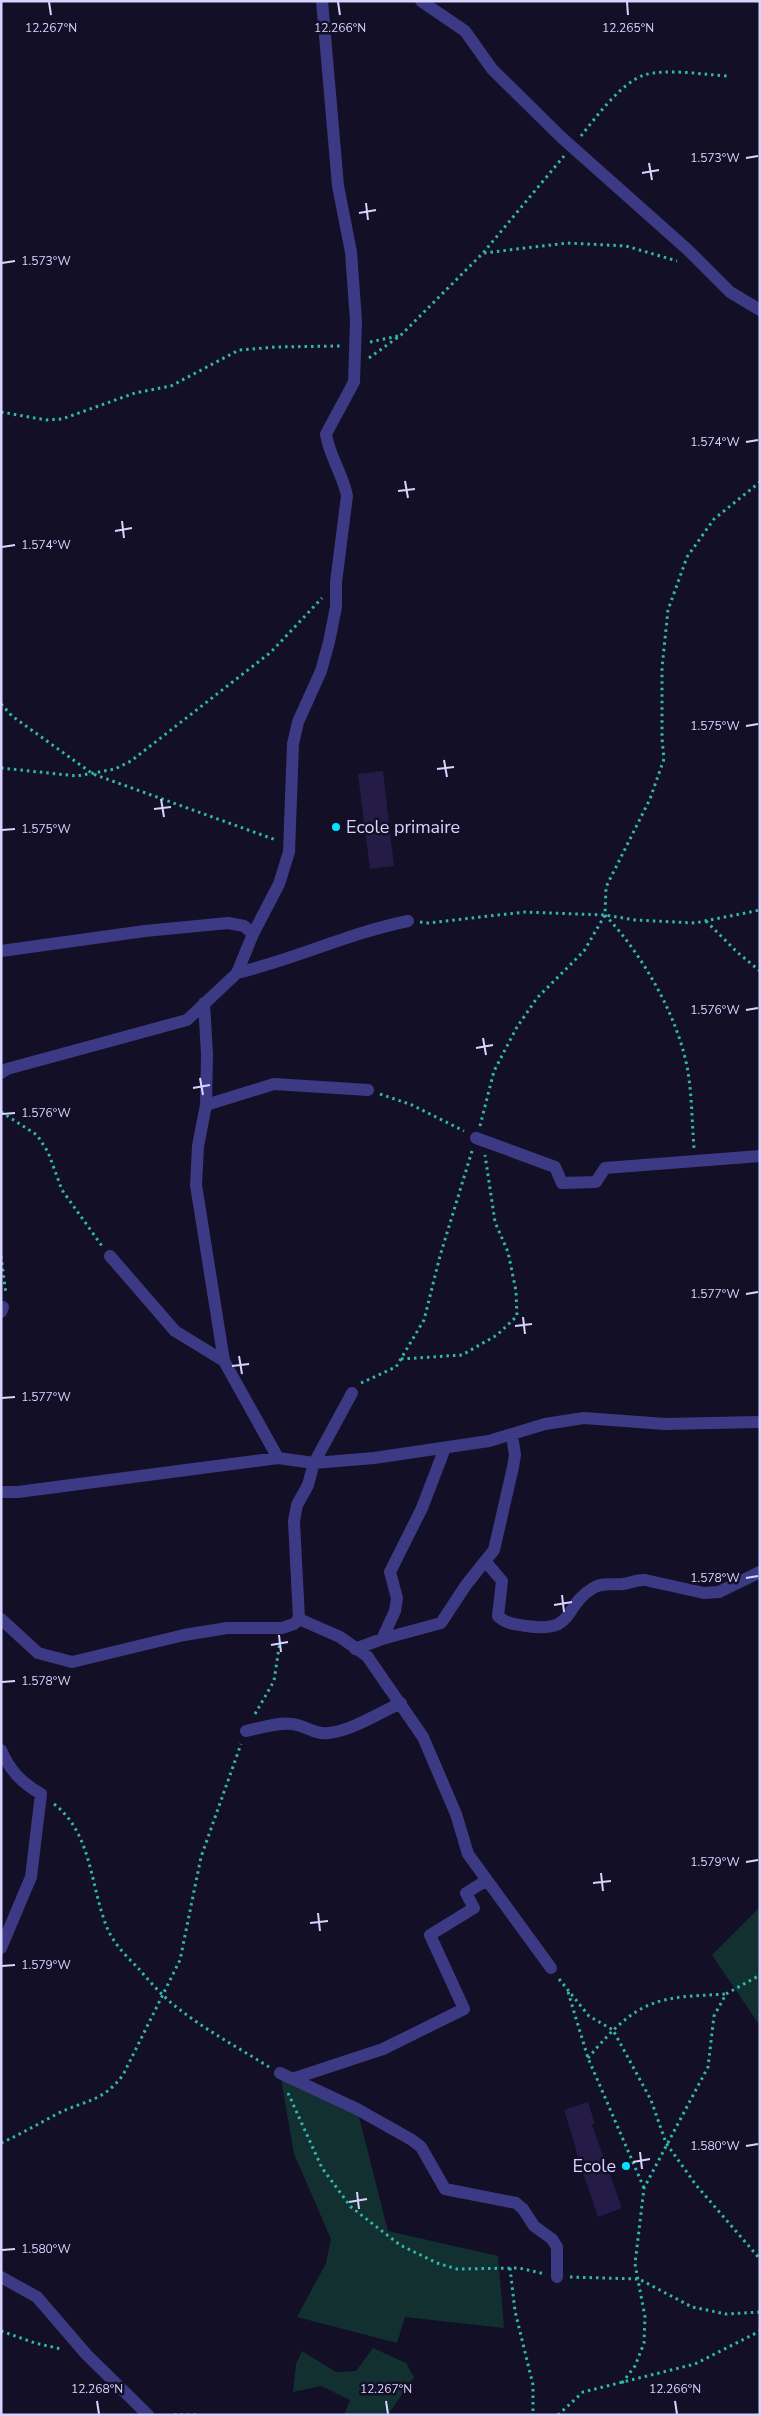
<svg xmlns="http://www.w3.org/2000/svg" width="761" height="2416" viewBox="0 0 761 2416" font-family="'Nunito Sans',sans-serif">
<rect width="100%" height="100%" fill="#130f26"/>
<path fill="#12302f" d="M760,1907V2026L712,1955Z
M280,2073L357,2109L388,2231L498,2256L504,2328L405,2317L397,2343L297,2317L326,2263L331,2239L294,2154Z
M373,2348L406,2363L414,2377L388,2415H344L350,2400L321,2386L293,2392L296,2364L302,2351L336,2372L356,2371Z"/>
<path fill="#241b47" d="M383,771L394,866L370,869L358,774Z
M588,2102L595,2124L592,2125L622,2208L598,2217L575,2149H576L564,2110Z"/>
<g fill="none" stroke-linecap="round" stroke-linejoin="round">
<path stroke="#2fb8b0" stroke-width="3" stroke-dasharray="2.5 4" stroke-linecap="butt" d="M581,136C596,117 621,83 644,75C668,68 705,75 729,76
M484,253L567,243L626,246L677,261
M370,342L398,336
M369,358L401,335L483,253L564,156
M1,412L46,420L62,419L135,393L171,386L239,350L276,347L341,346
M1,704L12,716L93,774L276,840
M1,768L77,776L115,769L131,761L271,652L322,598
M605,915C643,955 679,1018 688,1072C692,1097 692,1123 694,1148
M706,921L737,952L760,971
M420,922L428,923L525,912L605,915L635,920L695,923L760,910
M380,1094L412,1105L464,1131
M1,1112L37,1135L48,1152L62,1190L102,1246
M480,1126L494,1071L517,1027L537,998L584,951L605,915L606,887L650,799L664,759L662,739V668L668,610L687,557L714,519L760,482
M1,1256L6,1294
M401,1359L462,1355L497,1335L517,1316L516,1291L508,1252L495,1222L485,1155
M361,1383L396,1367L424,1320L440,1256L472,1151
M255,1714L274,1681L280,1641
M54,1804C93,1834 90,1888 108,1930C115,1945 128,1958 139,1969C151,1983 164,1998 179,2009C207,2031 239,2048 269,2067
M559,1979L589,2016L613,2030L651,2100L666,2143L696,2185L760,2259
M568,1992L588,2058L644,2188
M588,2058C605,2038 625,2015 649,2005C673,1995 700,1996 725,1994
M288,2093L322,2168L351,2207L400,2245L437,2263L457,2269L519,2268L545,2274
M1,2143C21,2134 38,2124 57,2114C84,2100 102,2103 123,2075L180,1960L201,1857L241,1744
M510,2268L515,2311L533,2385V2415
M570,2277L639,2279L692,2307L726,2314L760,2312
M1,2331L35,2343L61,2349
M622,2383L635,2366L644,2343L645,2317L635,2264L644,2188L708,2067L714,2016L726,1994L760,1975
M174,2415H199
M558,2415L583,2392L695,2364L760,2331"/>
<path stroke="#3d3a85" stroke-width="12" d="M421,1L465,31L492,69L561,137L688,250L730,292L760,310
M1,951L145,931L228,923L244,926L253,934
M237,973C296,959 349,933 408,921
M204,1003L207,1054L206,1105L198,1146L196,1185L224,1361
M1,1073L7,1069L187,1020L237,973L253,934L279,884L289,852L293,744L298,722L321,671L329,642L336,607V582L347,496C343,474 329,456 326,434L354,382L356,321L351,252L338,186L322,1
M206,1105L274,1084L368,1090
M476,1138L555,1167L562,1183L596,1182L605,1168L760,1156
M110,1256L175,1331L224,1361L278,1458
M1,1312L3,1307
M352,1393L314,1463L308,1485L297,1505L294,1521L299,1619L340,1637L367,1656L423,1737L456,1814L468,1854L551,1968
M1,1492H18L278,1458L314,1463L374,1458L489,1441L545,1424L584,1418L665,1424L760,1422
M486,1562L502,1581L498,1616C506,1624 515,1624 526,1626C577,1633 561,1608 593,1588C603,1582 612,1585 623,1584C631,1583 637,1579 645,1580L704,1593L719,1592L760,1572
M1,1619L38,1653L72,1662L184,1635L227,1628H282L294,1624L299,1619
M382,1639L395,1611L397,1598L390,1572L422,1508L445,1448
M355,1649L382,1639L441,1623L466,1585L494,1550L513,1467L515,1455L512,1435
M246,1731C260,1728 278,1722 292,1724C305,1725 314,1735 329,1733C353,1730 379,1713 401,1703
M1,1750C10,1771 22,1783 41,1794L31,1877L1,1948
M280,2073L357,2109L412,2140L421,2147L445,2189L516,2203L523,2209L534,2226L552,2239L557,2247V2277
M292,2079L383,2049L464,2009L430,1935L474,1908L466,1893L487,1880
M1,2277L37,2297L86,2354L148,2415"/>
</g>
<path fill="none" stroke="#d9d4ff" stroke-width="2" d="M49,2L51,15M338,2L340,15M627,2L628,15M746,158L758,156M649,163L652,180M642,173L659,170M366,203L368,220M359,213L376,210M2,263L15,261M746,442L758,440M405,481L408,498M398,491L415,489M122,521L124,538M115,531L132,528M2,547L15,545M746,726L758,724M444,760L447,777M437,769L454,767M161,799L164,817M154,809L171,807M2,830L15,829M746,1010L758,1008M483,1038L486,1055M476,1048L493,1045M200,1078L203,1095M193,1088L210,1085M2,1114L15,1113M746,1294L758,1292M523,1317L525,1334M515,1326L532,1324M239,1356L242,1374M232,1366L249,1364M2,1398L15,1397M746,1578L758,1576M562,1595L564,1612M554,1605L572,1602M279,1635L281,1652M271,1645L288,1642M2,1682L15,1681M746,1862L758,1860M601,1873L603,1891M593,1883L611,1881M318,1913L320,1931M310,1923L328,1921M2,1966L15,1965M746,2146L758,2144M640,2152L642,2169M633,2162L650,2159M357,2192L359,2209M349,2202L367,2199M2,2250L15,2249M97,2401L99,2414M386,2401L388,2414M675,2401L677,2414"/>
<g fill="#00e5ff" stroke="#130f26" stroke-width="2">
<circle cx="336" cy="827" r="5"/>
<circle cx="626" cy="2166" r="5"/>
</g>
<g text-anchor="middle" stroke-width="5" stroke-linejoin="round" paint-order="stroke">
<g font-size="18" fill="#d9d4ff" stroke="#130f26" text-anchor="start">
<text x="346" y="833">Ecole primaire</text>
<text x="616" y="2172" text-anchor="end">Ecole</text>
</g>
</g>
<g font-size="12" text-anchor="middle" fill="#d9d4ff" stroke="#130f26" stroke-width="5" stroke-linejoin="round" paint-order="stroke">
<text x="51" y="32">12.267°N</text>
<text x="340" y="32">12.266°N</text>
<text x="628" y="32">12.265°N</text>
<text x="715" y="162">1.573°W</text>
<text x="46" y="265">1.573°W</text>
<text x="715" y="446">1.574°W</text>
<text x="46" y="549">1.574°W</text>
<text x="715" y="730">1.575°W</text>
<text x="46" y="833">1.575°W</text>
<text x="715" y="1014">1.576°W</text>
<text x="46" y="1117">1.576°W</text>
<text x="715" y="1298">1.577°W</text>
<text x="46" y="1401">1.577°W</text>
<text x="715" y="1582">1.578°W</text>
<text x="46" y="1685">1.578°W</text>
<text x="715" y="1866">1.579°W</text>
<text x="46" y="1969">1.579°W</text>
<text x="715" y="2150">1.580°W</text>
<text x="46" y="2253">1.580°W</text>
<text x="97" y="2393">12.268°N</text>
<text x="386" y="2393">12.267°N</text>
<text x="675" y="2393">12.266°N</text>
</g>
<rect width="761" height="2416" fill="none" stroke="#d9d4ff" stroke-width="5"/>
</svg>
